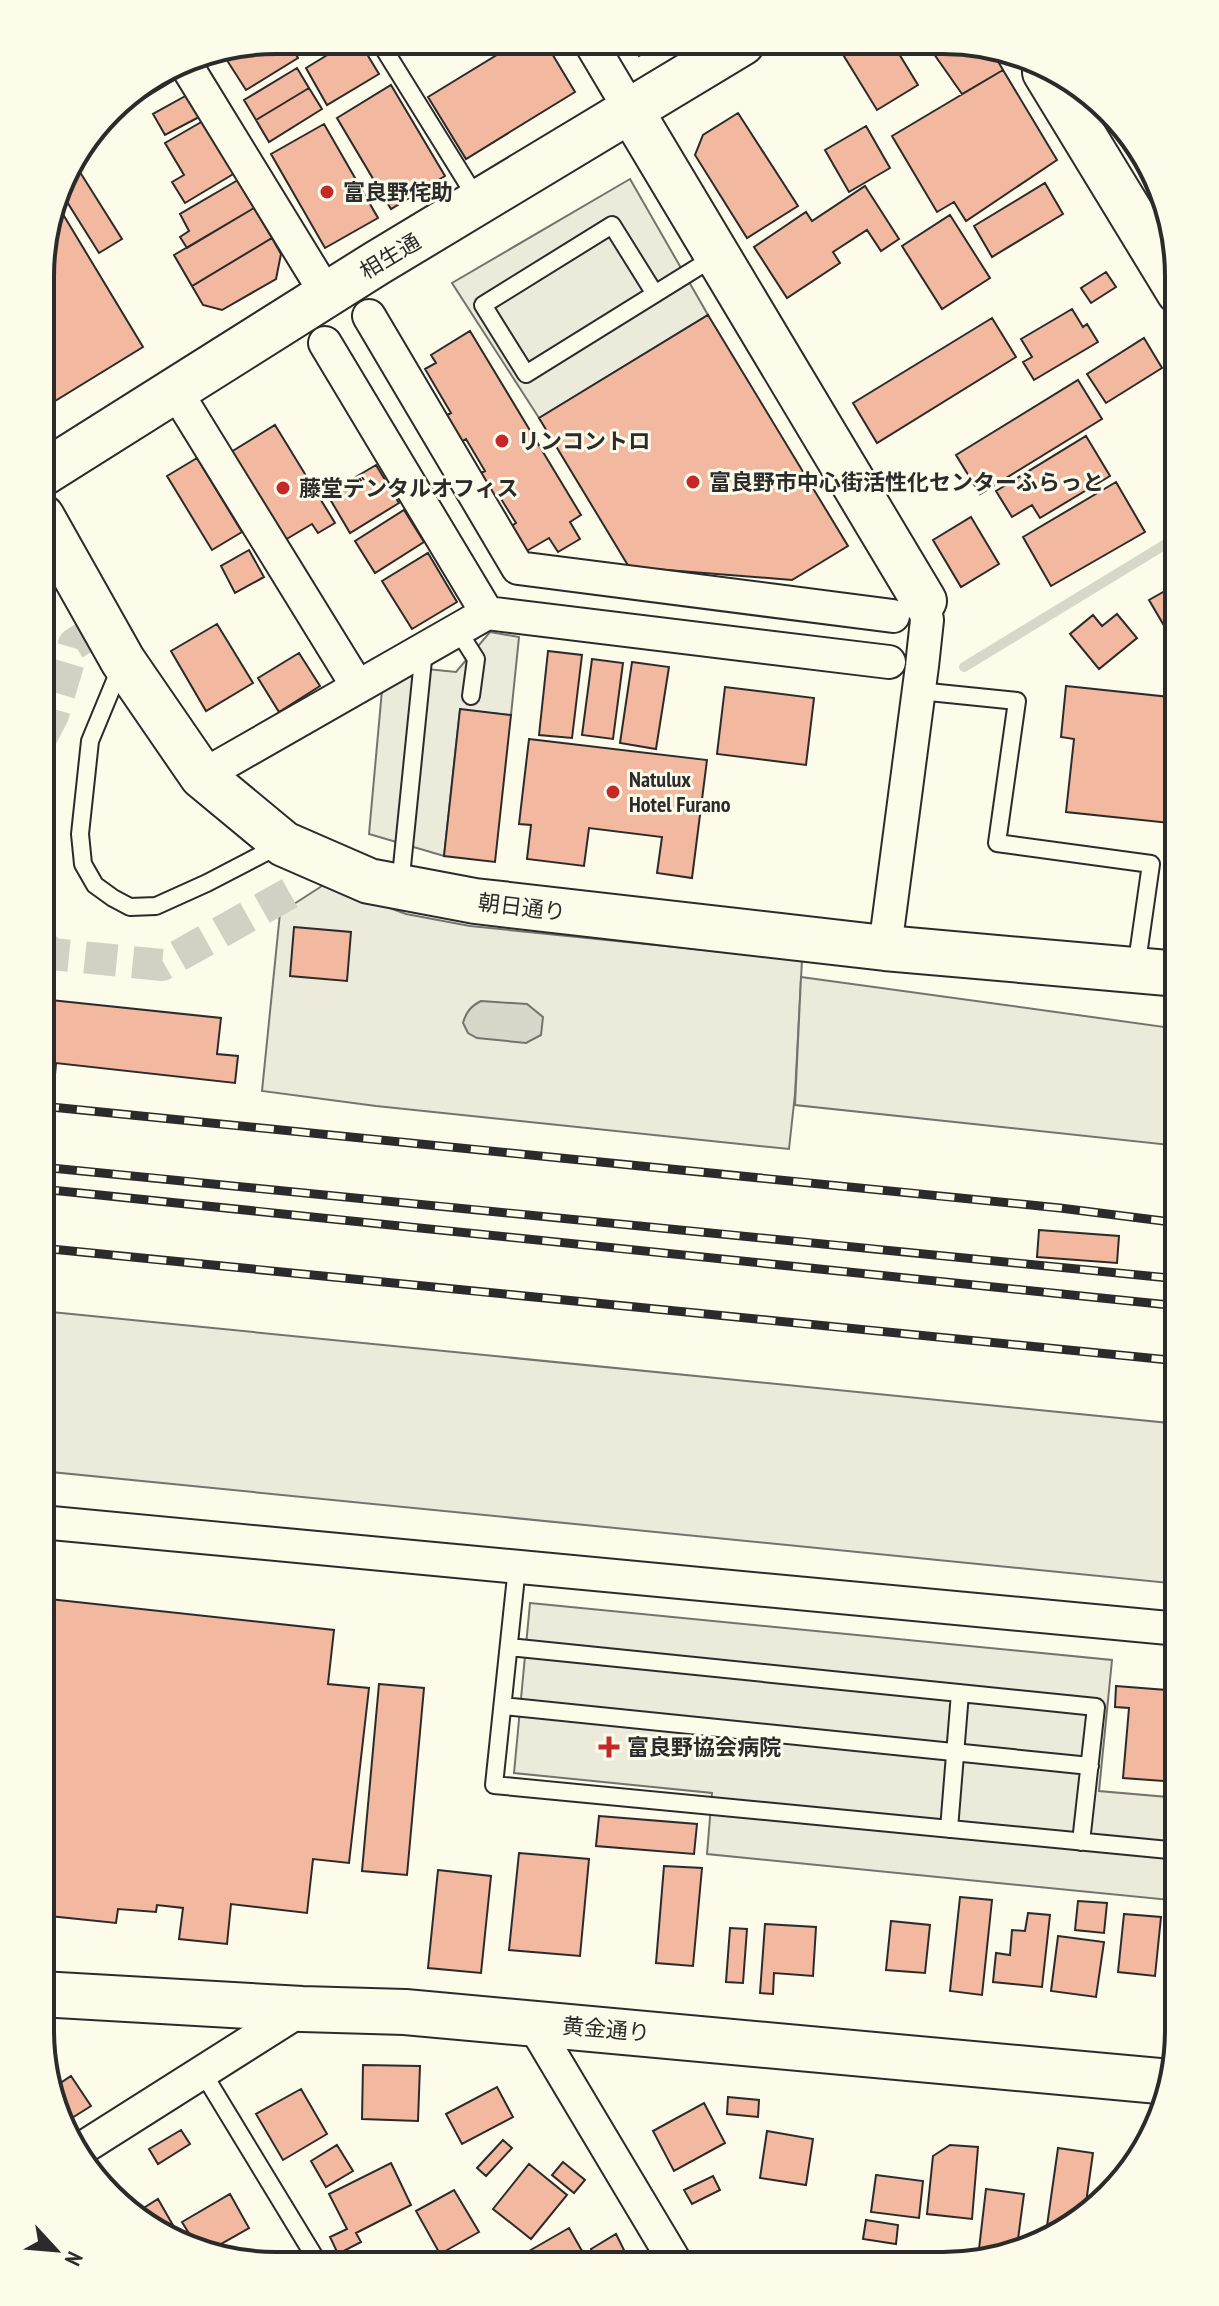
<svg xmlns="http://www.w3.org/2000/svg" width="1219" height="2306" viewBox="0 0 1219 2306" font-family="'PT Sans Narrow','Noto Sans JP',sans-serif">
<rect width="100%" height="100%" fill="#fdfbea"/>
<path fill="#ecebdb" stroke="#74746e" stroke-width="2" d="M325,884L406,914L470,926L802,960L795,1094L789,1149L376,1106L262,1091L280,913Z"/>
<path fill="#eceadb" stroke="#74746e" stroke-width="2" d="M630,179L708,315L539,418L452,283Z
M490,632L519,637L511,715L460,710L444,856L369,834L382,690L407,667L456,672Z
M801,977L1179,1029V1146L795,1105Z
M41,1311L1179,1424V1584L41,1471Z
M530,1603L1112,1660L1099,1791L1179,1798V1822L1170,1900L707,1854L712,1793L514,1773Z"/>
<path fill="#d8d7c9" stroke="#74746e" stroke-width="2" d="M481,1001L527,1004L543,1017L541,1035L526,1043L477,1038L468,1033L463,1023C466,1012 471,1006 481,1001Z"/>
<g fill="none" stroke-linecap="round" stroke-linejoin="round">
<path stroke="#d8d7c9" stroke-width="10" d="M964,667L1179,536"/>
</g>
<path fill="#f2b8a0" stroke="#2b2b2b" stroke-width="2" d="M276,40H287L298,58L246,90L221,51Z
M300,40H327L308,52Z
M352,40L359,41L379,74L327,105L306,68Z
M518,42H545L575,92L466,159L428,97Z
M631,42H663L639,56Z
M846,44H893L918,85L877,110L839,48Z
M927,44H988L1003,70L962,94Z
M170,68L176,79L141,100L134,90Z
M297,68L309,88L256,120L244,100Z
M1003,70L1057,160L966,221L954,202L937,212L892,136Z
M391,85L445,176L391,209L337,118Z
M309,88L322,109L269,142L256,120Z
M189,94L201,116L165,135L153,114Z
M738,113L798,206L747,238L695,155L703,135Z
M203,121L235,173L185,203L172,182L184,175L165,143Z
M324,124L378,218L325,248L271,154Z
M866,126L890,168L849,192L825,150Z
M73,161L122,239L99,253L59,189L65,171Z
M238,180L254,208L187,248L180,237L189,231L180,214Z
M1045,183L1063,214L992,257L974,226Z
M865,186L899,239L881,251L867,230L833,252L840,263L787,298L754,247L806,212L812,221Z
M55,201L143,347L42,409V246Z
M254,208L272,238L192,286L174,255Z
M950,215L990,278L942,309L902,246Z
M272,238L281,254L276,279L222,310L203,305L192,286Z
M1106,272L1116,287L1091,303L1081,288Z
M1072,309L1083,327L1087,324L1098,342L1034,380L1023,362L1032,357L1021,339Z
M708,315L848,546L792,580L629,567L539,418Z
M992,318L1016,357L877,443L853,403Z
M470,331L581,515L570,522L580,539L558,552L549,538L525,552L510,527L516,523L498,494L493,497L479,474L485,471L466,439L459,443L443,417L451,413L425,369L436,363L431,355Z
M1144,338L1162,368L1106,403L1087,374Z
M1078,380L1102,419L980,494L956,455Z
M275,425L335,523L318,533L312,524L285,540L231,452Z
M1086,436L1110,476L1040,518L1032,505L1012,517L996,491Z
M197,458L242,532L212,550L167,476Z
M376,465L399,503L350,533L327,494Z
M1116,482L1145,532L1051,586L1023,537Z
M404,510L424,542L375,573L355,541Z
M971,517L999,564L961,587L933,540Z
M249,550L264,577L235,593L221,566Z
M428,553L457,602L412,629L382,581Z
M1179,583V628L1169,634L1149,600Z
M1117,614L1137,638L1099,669L1070,634L1093,615L1102,626Z
M217,624L253,683L206,711L171,651Z
M548,651L582,655L572,738L539,735Z
M299,653L320,686L279,712L258,678Z
M592,659L623,663L613,739L582,735Z
M632,662L669,667L656,749L620,743Z
M1066,686L1179,698V824L1066,812L1074,739L1061,737Z
M725,687L814,698L806,765L717,754Z
M460,709L511,715L495,862L444,856Z
M529,739L707,760L692,878L657,873L662,837L589,828L584,866L527,859L531,825L519,824Z
M294,927L351,932L347,981L290,976Z
M41,999L221,1018L217,1054L238,1056L235,1083L56,1063L55,1075L41,1074Z
M1039,1230L1119,1236L1117,1263L1037,1257Z
M49,1599L334,1630L328,1684L369,1688L349,1863L313,1859L307,1913L231,1904L227,1944L179,1939L183,1908L157,1905L156,1912L118,1909L116,1923L40,1915V1614L48,1615Z
M379,1684L424,1688L407,1875L362,1871Z
M1116,1686L1179,1691L1177,1782L1123,1778L1129,1708L1115,1707Z
M599,1816L697,1824L694,1854L596,1846Z
M519,1853L589,1859L580,1956L509,1950Z
M664,1866L702,1868L693,1966L656,1963Z
M438,1870L491,1876L481,1973L428,1968Z
M960,1897L992,1900L982,1995L950,1991Z
M1078,1901L1107,1903L1104,1933L1075,1930Z
M1028,1913L1050,1915L1042,1987L993,1982L996,1953L1010,1955L1012,1930L1025,1931Z
M1124,1914L1161,1917L1155,1976L1118,1972Z
M891,1921L930,1925L925,1973L886,1970Z
M765,1924L816,1927L813,1976L774,1973L773,1994L760,1993Z
M730,1928L747,1929L743,1983L726,1982Z
M1058,1936L1104,1942L1096,1997L1051,1991Z
M363,2065L420,2066L418,2121L362,2119Z
M71,2076L91,2106L64,2123L52,2105L50,2090Z
M497,2087L513,2117L462,2144L446,2114Z
M301,2089L327,2134L283,2160L256,2114Z
M728,2097L759,2100L758,2117L727,2114Z
M704,2103L725,2143L674,2171L653,2131Z
M181,2130L190,2144L158,2164L149,2149Z
M767,2131L813,2139L806,2185L760,2178Z
M503,2140L512,2148L486,2176L477,2168Z
M337,2145L353,2171L326,2187L311,2161Z
M950,2145L978,2147L972,2219L927,2214L933,2156Z
M1058,2148L1093,2153L1084,2217L1074,2226L1045,2240Z
M563,2162L585,2180L574,2193L552,2175Z
M391,2163L411,2205L356,2233L361,2242L338,2254L330,2237L347,2229L329,2194Z
M529,2164L567,2195L531,2239L493,2209Z
M876,2175L923,2181L919,2218L871,2212Z
M713,2176L720,2190L692,2204L684,2190Z
M986,2189L1024,2194L1016,2254L979,2249Z
M454,2190L479,2232L440,2254L416,2211Z
M230,2194L249,2228L212,2249L193,2240L182,2222Z
M158,2199L178,2234L134,2214Z
M866,2220L898,2225L896,2244L863,2239Z
M569,2228L590,2265H537L529,2251Z
M616,2234L624,2250L599,2264L591,2249Z
M868,2255L907,2259V2266H867Z"/>
<g fill="none" stroke-linecap="round" stroke-linejoin="round">
<path stroke="#d3d1c4" stroke-width="32" stroke-dasharray="32 16" stroke-linecap="butt" d="M41,738L53,715L74,644L102,626
M41,944L52,954L162,965L297,889"/>
<defs>
<path id="lane" d="M379,41L477,199
M655,294L612,225L483,305L526,374L716,256
M457,629L476,659L471,696
M121,666L90,741L80,834L83,864L95,885L113,898L130,907L156,906L207,883L282,844
M919,691L1017,701L997,843L1151,864L1136,969
M400,886L424,650
M517,1567L494,1785L1179,1851
M509,1647L1096,1707L1081,1842
M503,1706L1090,1766
M949,1829L960,1693
M203,2073L319,2264"/>
<path id="street" d="M590,42L631,111
M183,60L327,295
M369,316L518,568L893,616
M325,343L487,613
M175,390L358,687
M202,776L487,613L889,662
M885,948L922,666L927,620L924,601
M41,1522L1179,1629
M532,2022L677,2265
M81,2149L302,2009"/>
<path id="secondary" d="M1045,72L1179,292
M631,111L924,601
M42,474L377,263L742,43
M42,517L123,661L202,776L284,844L369,881L475,901L885,948L1179,974
M40,1994L302,2009L405,2012L1170,2082"/>
</defs>
<use href="#lane" stroke="#2b2b2b" stroke-width="20"/>
<use href="#street" stroke="#2b2b2b" stroke-width="36"/>
<use href="#secondary" stroke="#2b2b2b" stroke-width="48"/>
<use href="#lane" stroke="#fdfbea" stroke-width="16"/>
<use href="#street" stroke="#fdfbea" stroke-width="32"/>
<use href="#secondary" stroke="#fdfbea" stroke-width="44"/>
<defs>
<path id="rail" d="M41,1106L1060,1208L1179,1223
M41,1167L1179,1279
M41,1189L1179,1306
M41,1248L1179,1361"/>
</defs>
<use href="#rail" stroke="#2b2b2b" stroke-width="9"/>
<use href="#rail" stroke="#fdfbea" stroke-width="6" stroke-dasharray="18" stroke-linecap="butt"/>
</g>
<g fill="#c62828" stroke="#fdfbea" stroke-width="3">
<circle cx="327" cy="192" r="8"/>
<circle cx="502" cy="441" r="8"/>
<circle cx="693" cy="482" r="8"/>
<circle cx="283" cy="488" r="8"/>
<circle cx="613" cy="792" r="8"/>
<path d="M605 1735h8v8h8v8h-8v8h-8v-8h-8v-8h8z"/>
</g>
<g text-anchor="middle" stroke-width="6" stroke-linejoin="round" paint-order="stroke">
<g font-size="22" font-weight="bold" fill="#2b2b2b" stroke="#fdfbea" text-anchor="start">
<text x="343" y="200">富良野侘助</text>
<text x="518" y="449">リンコントロ</text>
<text x="709" y="490">富良野市中心街活性化センターふらっと</text>
<text x="299" y="496">藤堂デンタルオフィス</text>
<text x="629" y="787">Natulux<tspan x="629" dy="25">Hotel Furano</tspan></text>
<text x="627" y="1755">富良野協会病院</text>
</g>
<g font-size="22" fill="#2b2b2b" stroke="#fdfbea">
<text transform="translate(390 256) rotate(-31)" y="8">相生通</text>
<text transform="translate(522 907) rotate(7)" y="8">朝日通り</text>
<text transform="translate(606 2029) rotate(5)" y="8">黄金通り</text>
</g>
</g>
<path d="M0 0H1219V2306H0ZM276 54H943A222 222 0 0 1 1165 276V2030A222 222 0 0 1 943 2252H276A222 222 0 0 1 54 2030V276A222 222 0 0 1 276 54Z" fill="#fdfbea" fill-rule="evenodd"/>
<path fill="none" stroke="#2b2b2b" stroke-width="4" d="M276 54H943A222 222 0 0 1 1165 276V2030A222 222 0 0 1 943 2252H276A222 222 0 0 1 54 2030V276A222 222 0 0 1 276 54Z"/>
<g transform="translate(56 2250) rotate(116)" stroke="#fdfbea" stroke-width="6" paint-order="stroke">
<path d="M0-6L14 30L0 20L-14 30Z" fill="#2b2b2b"/>
<text y="-12" font-size="22" font-weight="bold" text-anchor="middle" fill="#2b2b2b">N</text>
</g>
</svg>
